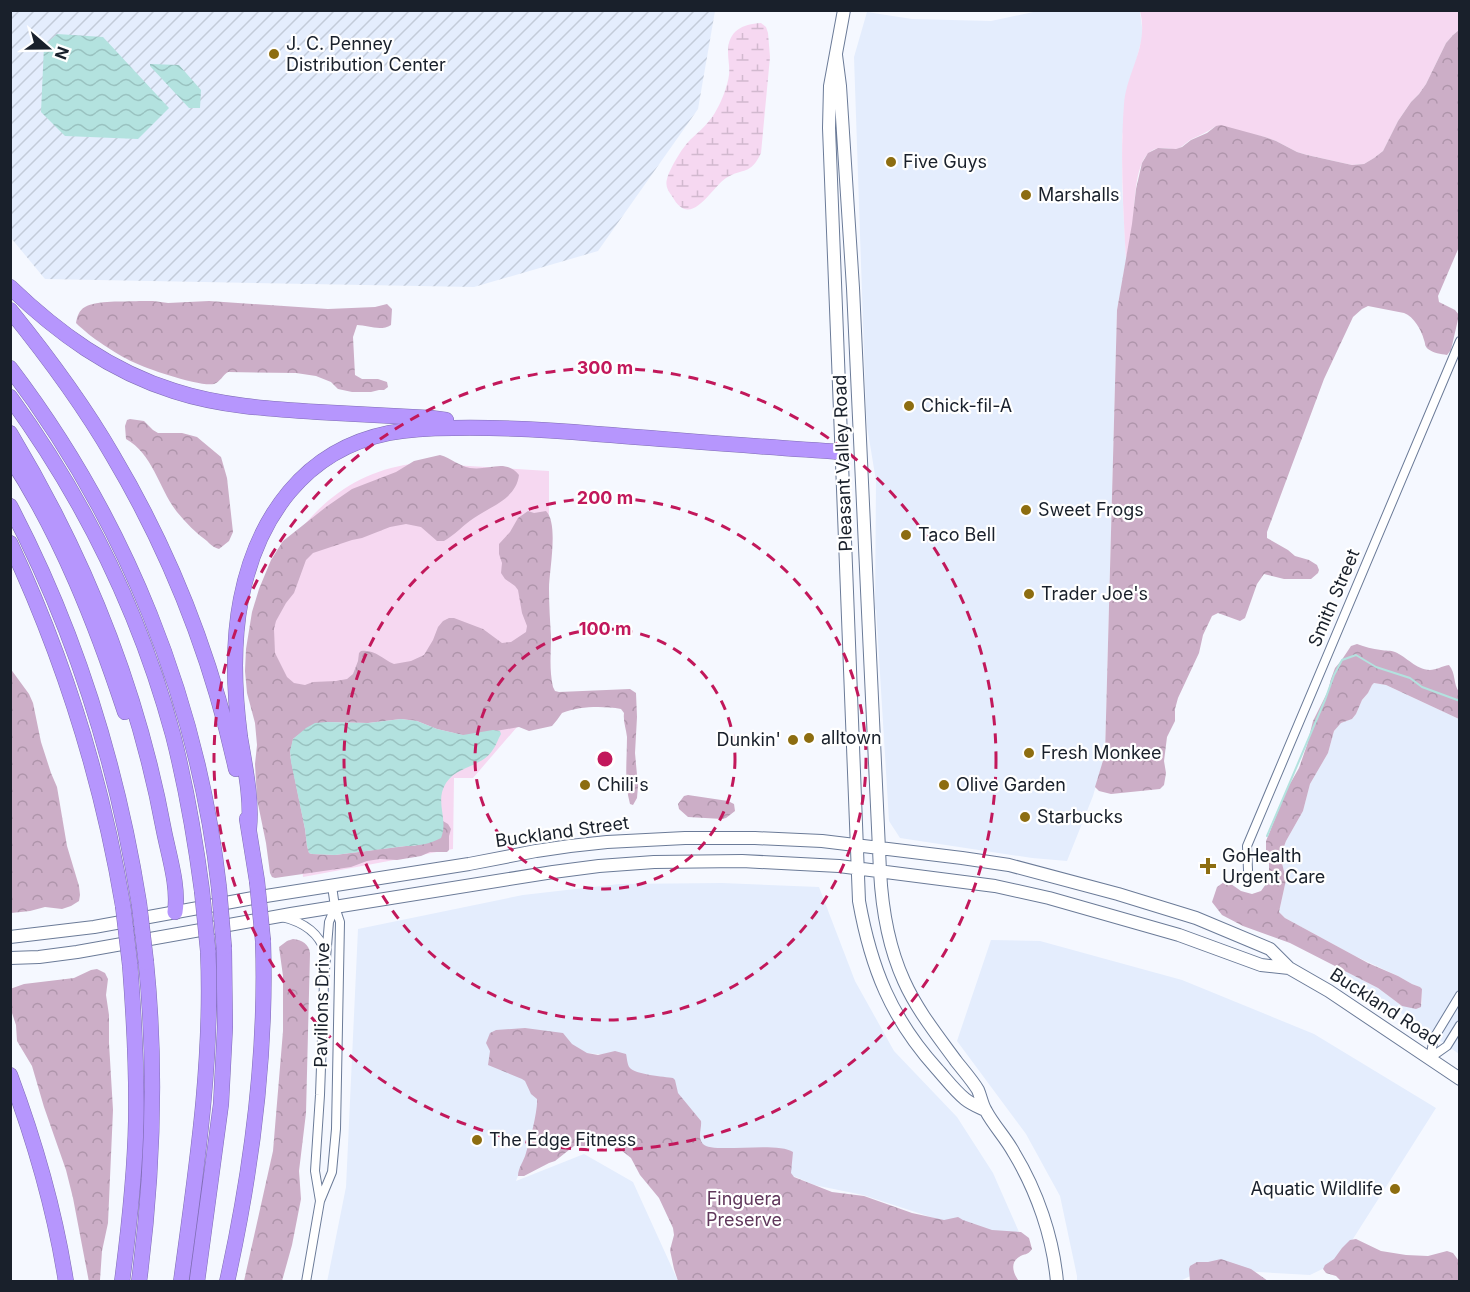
<svg xmlns="http://www.w3.org/2000/svg" width="1470" height="1292" viewBox="0 0 1470 1292" font-family="Inter,sans-serif">
<defs>
<pattern id="industrial-furrows" width="10" height="10" patternUnits="userSpaceOnUse" patternTransform="scale(1.5)"><rect width="10" height="10" fill="#e4edfd"/><path d="M-1 1l2-2M0 10L10 0M9 11l2-2" fill="none" stroke="#c3cbd9"/></pattern>
<pattern id="forest-crowns" width="20" height="18" patternUnits="userSpaceOnUse" patternTransform="scale(1.5)"><rect width="20" height="18" fill="#ccaec7"/><path d="M2 6a3 3 0 1 1 6 0M12 15a3 3 0 1 1 6 0" fill="none" stroke="#af95ab"/></pattern>
<pattern id="wetland-marsh" width="20" height="14" patternUnits="userSpaceOnUse" patternTransform="scale(1.5)"><rect width="20" height="14" fill="#f6d8f1"/><path d="M1 5h8M5 5V1M11 12h8M15 12V8" fill="none" stroke="#d2b9cf"/></pattern>
<pattern id="water-waves" width="16" height="10" patternUnits="userSpaceOnUse" patternTransform="scale(1.5)"><rect width="16" height="10" fill="#b3e2df"/><path d="M0 5q4-4 8 0t8 0" fill="none" stroke="#99c2c0"/></pattern>
</defs>
<rect width="100%" height="100%" fill="#f5f8ff"/>
<path fill="#e4edfd" d="M1038,11H1140L1143,35L1137,57L1122,137V185L1126,260L1117,310L1105,754L1093,796L1067,861L1032,858L900,838L889,821L876,608L875,611L876,481L867,426L866,411L854,57L867,12L912,19L991,21Z
M1374,683L1386,685L1459,719V1054L1333,965L1378,988L1402,1006L1422,1004V989L1420,987L1412,984L1398,976L1355,956L1285,918L1279,912L1286,880L1282,863V852L1286,841L1303,811L1310,784L1328,753L1334,731L1341,723L1352,719L1356,714L1362,700L1368,693L1372,685Z
M722,883L819,887L855,981L894,1051L957,1117L993,1173L1026,1248L863,1195L814,1185L796,1177L770,1170L691,1153L626,1069L621,1056L573,1052L511,1066L546,1102L516,1181L584,1154L633,1182L678,1281L327,1282L346,1187L358,929L523,895L619,884Z
M991,940L1040,941L1182,980L1314,1034L1436,1108L1339,1261L1310,1275L1205,1269L1180,1281H1077V1276L1060,1196L1026,1134L957,1041Z"/>
<path fill="url(#industrial-furrows)" d="M10,11H715L698,109L598,251L474,287L45,279L11,238Z"/>
<path fill="#f6d8f1" d="M1140,11H1459V30L1453,35L1446,43L1426,84L1419,94L1411,102L1398,121L1383,151L1374,158L1364,164L1352,165L1307,155L1297,152L1276,141L1265,137L1216,126C1208,132 1200,135 1192,139C1186,142 1182,148 1176,149C1168,149 1160,146 1153,150C1134,159 1135,205 1133,223C1131,236 1128,248 1126,260C1123,208 1120,156 1124,104C1127,70 1149,47 1140,11Z
M411,464H436L549,471V714L529,713L473,778H454L453,849L303,877L292,786L269,640L305,524C333,491 368,470 411,464Z"/>
<path fill="url(#forest-crowns)" d="M1459,30V247L1438,296L1439,302L1455,310L1459,315L1451,350L1447,355C1441,354 1433,353 1428,349C1424,345 1426,345 1424,340C1421,329 1414,317 1404,313L1368,306L1362,309L1353,317L1324,379L1267,532V538L1288,550L1295,556L1309,560L1317,565L1319,570L1318,573L1311,579H1284L1264,574L1257,584L1245,618L1240,621L1218,613L1212,616L1203,635L1199,653L1178,698L1175,709V721L1167,737L1164,761L1166,773L1164,785L1160,789L1111,794L1099,791L1095,787L1105,754L1117,310L1132,224L1136,189L1142,163L1148,153L1158,148L1176,149L1182,147L1191,140L1207,133L1216,126L1221,125L1265,137L1276,141L1297,152L1307,155L1352,165L1364,164L1374,158L1383,151L1398,121L1411,102L1419,94L1426,84L1446,43L1453,35Z
M139,301H153L168,303L209,301L328,309L375,307L387,304L392,309L391,325C380,332 368,325 357,325L353,337L355,375L362,379H378L387,382L388,387L384,390H379L371,392H352L338,389L331,382L316,376L296,373L228,372C223,375 220,382 214,384C200,387 147,369 133,362C116,354 90,337 76,323C77,317 79,310 85,307C97,300 124,302 139,301Z
M130,419L144,421L153,430L158,433H182L197,437L221,457L227,478L233,532L229,541L219,549C213,547 211,545 207,541C196,533 186,523 177,512C159,489 153,454 126,439L125,426L127,420Z
M440,455C451,458 459,466 470,468C489,471 505,458 519,475C516,499 491,506 474,518C463,525 455,535 444,541H437L421,527L406,524L390,527L362,538L352,540L313,553L306,560L294,593L286,603L276,621L274,629L275,653L287,677L294,683L305,685L313,682L336,681L347,679L353,674L358,661L359,653L361,651C375,649 382,659 394,664L411,661L424,655L433,640L438,627L443,621L449,618H454L483,629L502,643L511,642L526,632L527,626L522,613L518,590L515,586L505,579L501,573L502,563L499,554V544L510,532L518,518L528,511L534,513L546,511C559,524 549,571 549,589C549,605 550,620 551,636C551,654 549,669 553,687L555,691L559,692L630,689L636,693L637,717L635,753L638,786L637,798L633,805L630,804C624,782 627,760 627,737C626,728 623,722 624,713L621,709C603,706 580,706 562,713L557,720L552,726L529,731L519,727L467,736L437,729L417,721L401,719L368,723L327,722L301,733L293,739L290,755L305,829L307,846L309,853L312,854L335,855L406,846H415L443,832V821L448,824L451,829L449,836V850L447,852H430L421,856L397,860L380,859L367,861L351,867L275,878L272,877L270,873L266,843L257,799L255,764L257,745L255,723L247,693L245,671L246,649L252,612L259,589L271,560L283,541L326,507L352,489L396,472L414,461Z
M1357,644C1365,647 1372,649 1381,650C1385,651 1391,650 1395,652C1407,657 1415,669 1430,670C1436,670 1442,666 1449,665C1456,673 1453,684 1459,692V719L1386,685L1374,683L1372,685L1368,693L1362,700L1356,714L1352,719L1341,723L1334,731L1328,753L1310,784L1303,811L1286,841L1282,852V863L1286,880L1279,912L1285,918L1368,963L1398,976L1412,984L1420,987L1422,989L1421,1007L1416,1009L1402,1006L1378,988L1290,943L1243,926L1222,915L1212,902L1217,887L1224,882L1231,884L1241,891L1252,894L1261,891L1266,884L1269,875V864L1266,853V841L1287,789L1299,768L1307,745L1313,721L1328,691L1331,679L1335,668L1341,661L1351,646Z
M10,668L29,694L33,703L41,742L51,773L57,787L67,846L79,886L80,895L79,901L71,906L62,909L45,907L30,911L11,913Z
M688,795L728,801L734,804L735,811L726,818L722,819L688,817L679,809L678,804L684,796Z
M293,939C302,940 309,944 310,953L306,1113L299,1171L301,1199L292,1245L282,1281H244L273,1151L283,1031V976L279,947L287,941Z
M97,969L105,973L108,979L106,995L109,1015V1043L113,1110L108,1223L102,1251L100,1280V1281L89,1282L73,1198L66,1170L44,1107L32,1066L17,1041L16,1025L11,1010L10,989L24,984L74,978L91,970Z
M525,1028L563,1033L572,1044L587,1053L598,1055L615,1051L626,1054C627,1057 627,1065 630,1068C634,1074 665,1077 673,1078L675,1080L678,1093L701,1121C702,1128 697,1138 703,1144C711,1154 777,1141 793,1152L791,1173L794,1177L832,1192L864,1196L912,1213L944,1220L958,1217L963,1220L992,1230L1021,1232L1029,1238L1032,1249C1027,1256 1025,1253 1019,1257C1009,1263 1014,1275 1019,1281H678L674,1269L670,1250L674,1235L673,1228L659,1198L640,1175L631,1158L621,1150L613,1146H574L555,1161L549,1163L524,1176H518C518,1168 524,1161 526,1153C530,1142 538,1110 537,1099L531,1094L525,1081L522,1079L488,1065L490,1051L486,1043L490,1033L496,1030Z
M1356,1239L1381,1251L1406,1255L1428,1256L1447,1251L1453,1253L1459,1261V1281H1341L1336,1276L1326,1273L1323,1269L1325,1265L1334,1259L1342,1248L1350,1240Z
M1221,1259L1251,1269L1268,1281H1190L1189,1269L1190,1266L1197,1262H1208Z"/>
<path fill="url(#wetland-marsh)" d="M761,23L766,27L768,33L770,57L761,153C750,176 744,167 726,178C720,182 715,189 710,194C696,210 684,218 672,196C668,191 665,186 667,179C670,168 682,148 690,140C700,131 711,121 717,109C722,101 728,84 729,75C730,67 728,60 728,52C728,31 742,24 761,23Z"/>
<path fill="url(#water-waves)" d="M57,34L103,37L169,108L138,139L65,136L41,112L44,46Z
M150,64L179,65L201,90L200,108H189L150,66Z
M401,719L417,721L437,729L463,735L493,730L500,731L501,734C498,739 496,746 492,751C481,767 457,766 446,783C434,802 449,819 441,838C430,844 418,846 406,846L335,855L312,854L309,853L307,846L305,829L291,762L290,751L293,739L306,728L315,723L327,722L368,723Z"/>
<g fill="none" stroke-linecap="round" stroke-linejoin="round">
<path stroke="#b3e2df" stroke-width="2" d="M1267,836L1325,700L1334,675L1342,660L1356,655L1376,667L1410,678L1422,687L1460,701"/>
<defs>
<path id="street" d="M1248,870L1247,846L1460,341
M282,917C303,922 319,932 325,952
M1430,1058L1434,1038L1460,995
M1430,1058L1447,1046L1460,1025
M320,1201L315,1171L320,1095L324,982L329,922L335,907
M306,1282L320,1201L332,1172L336,1129L340,922L335,907L332,886"/>
<path id="secondary" d="M844,10L830,86L829,128L859,901C871,968 891,1018 937,1069C946,1079 955,1091 965,1099C971,1104 979,1107 985,1110
M836,55L840,86L853,288L880,871C882,909 888,946 904,981C917,1010 937,1035 956,1061C963,1070 972,1080 978,1090C981,1097 982,1105 986,1111C994,1126 1006,1138 1014,1153C1037,1191 1053,1237 1057,1282
M10,937L94,927L253,898L469,864L536,851L570,846L607,842L685,838H755L822,841L962,858L1009,865L1118,894L1196,918L1270,949L1289,968L1329,991L1460,1079
M10,958L39,957L77,952L291,914L553,872L599,866L654,862L742,861L839,866L995,886L1049,898L1179,935L1261,965L1289,968"/>
<path id="highway" d="M10,287C58,333 110,371 174,391C220,406 269,409 318,412C356,414 393,416 431,418L446,420
M10,310C48,357 83,404 113,456C170,552 212,659 236,769
M10,368C125,519 198,700 219,888
M10,397C84,499 140,613 173,735C186,786 195,838 202,891
M10,433C84,556 138,690 164,831C169,856 179,887 175,912
M10,457C61,535 96,624 125,712
M10,506C75,630 117,765 139,903
M10,543C64,659 102,780 123,906
M247,819L257,881
M249,829C252,799 245,767 240,737C234,691 232,645 241,599C257,518 304,450 389,433C410,429 432,428 453,428C501,427 549,430 597,434C678,440 760,447 842,452
M10,1075C35,1142 55,1211 66,1282
M122,1282C129,1228 135,1175 136,1121C137,1069 134,1017 130,965
M139,1282C153,1174 157,1070 146,962
M181,1282C196,1171 213,1062 208,951
M197,1282L221,1104L225,1027L224,948
M227,1282C252,1169 267,1056 263,941"/>
</defs>
<use href="#street" stroke="#6b7b98" stroke-width="10"/>
<use href="#secondary" stroke="#6b7b98" stroke-width="14"/>
<use href="#highway" stroke="#7f6db4" stroke-width="16"/>
<use href="#street" stroke="#fff" stroke-width="8"/>
<use href="#secondary" stroke="#fff" stroke-width="12"/>
<use href="#highway" stroke="#b696fd" stroke-width="15"/>
<defs>
<path id="highway-bridge" d="M257,881L263,941
M219,888L224,948
M202,891L208,951
M139,903L146,962
M123,906L130,965"/>
</defs>
<use href="#highway-bridge" stroke="#7f6db4" stroke-width="16" stroke-linecap="butt"/>
<use href="#highway-bridge" stroke="#b696fd" stroke-width="15"/>
</g>
<g fill="none" stroke="#c2185b" stroke-width="3" stroke-dasharray="10 8">
<circle cx="605" cy="759" r="130"/>
<circle cx="605" cy="759" r="261"/>
<circle cx="605" cy="759" r="391"/>
</g>
<g fill="#8d6d10" stroke="#fff" stroke-width="2">
<circle cx="274" cy="54" r="6"/>
<circle cx="891" cy="162" r="6"/>
<circle cx="1026" cy="195" r="6"/>
<circle cx="909" cy="406" r="6"/>
<circle cx="1026" cy="510" r="6"/>
<circle cx="906" cy="535" r="6"/>
<circle cx="1029" cy="594" r="6"/>
<circle cx="809" cy="738" r="6"/>
<circle cx="793" cy="740" r="6"/>
<circle cx="1029" cy="753" r="6"/>
<circle cx="585" cy="785" r="6"/>
<circle cx="944" cy="785" r="6"/>
<circle cx="1025" cy="817" r="6"/>
<path d="M1205 857h6v6h6v6h-6v6h-6v-6h-6v-6h6z"/>
<circle cx="477" cy="1140" r="6"/>
<circle cx="1395" cy="1189" r="6"/>
</g>
<g text-anchor="middle" stroke-width="4.5" stroke-linejoin="round" paint-order="stroke">
<g font-size="18" fill="#19202b" stroke="#fff" text-anchor="start">
<text x="286" y="50">J. C. Penney<tspan x="286" dy="21">Distribution Center</tspan></text>
<text x="903" y="168">Five Guys</text>
<text x="1038" y="201">Marshalls</text>
<text x="921" y="412">Chick-fil-A</text>
<text x="1038" y="516">Sweet Frogs</text>
<text x="918" y="541">Taco Bell</text>
<text x="1041" y="600">Trader Joe's</text>
<text x="821" y="744">alltown</text>
<text x="781" y="746" text-anchor="end">Dunkin'</text>
<text x="1041" y="759">Fresh Monkee</text>
<text x="597" y="791">Chili's</text>
<text x="956" y="791">Olive Garden</text>
<text x="1037" y="823">Starbucks</text>
<text x="1222" y="862">GoHealth<tspan x="1222" dy="21">Urgent Care</tspan></text>
<text x="489" y="1146">The Edge Fitness</text>
<text x="1383" y="1195" text-anchor="end">Aquatic Wildlife</text>
</g>
<g font-size="18" fill="#19202b" stroke="#fff">
<text transform="translate(843 463) rotate(-92)" y="6">Pleasant Valley Road</text>
<text transform="translate(1334 598) rotate(-67)" y="6">Smith Street</text>
<text transform="translate(562 832) rotate(-8)" y="6">Buckland Street</text>
<text transform="translate(322 1005) rotate(-89)" y="6">Pavilions Drive</text>
<text transform="translate(1385 1007) rotate(33)" y="6">Buckland Road</text>
</g>
<g font-size="18" fill="#60375b" stroke="#fff">
<text x="744" y="1205">Finguera<tspan x="744" dy="21">Preserve</tspan></text>
</g>
</g>
<circle cx="605" cy="759" r="9" fill="#c2185b" stroke="#fff" stroke-width="3"/>
<g font-size="18" text-anchor="middle" font-weight="bold" fill="#c2185b" stroke="#fff" stroke-width="4.5" stroke-linejoin="round" paint-order="stroke">
<text x="605" y="374">300 m</text>
<text x="605" y="504">200 m</text>
<text x="605" y="635">100 m</text>
</g>
<rect width="1470" height="1292" fill="none" stroke="#19202b" stroke-width="24"/>
<g transform="translate(48 48) rotate(110)" stroke="#ffffff" stroke-width="4.5" paint-order="stroke">
<path d="M0-4.5L10 22L0 15L-10 22Z" fill="#19202b"/>
<text y="-9" font-size="16" font-weight="bold" text-anchor="middle" fill="#19202b">N</text>
</g>
</svg>
